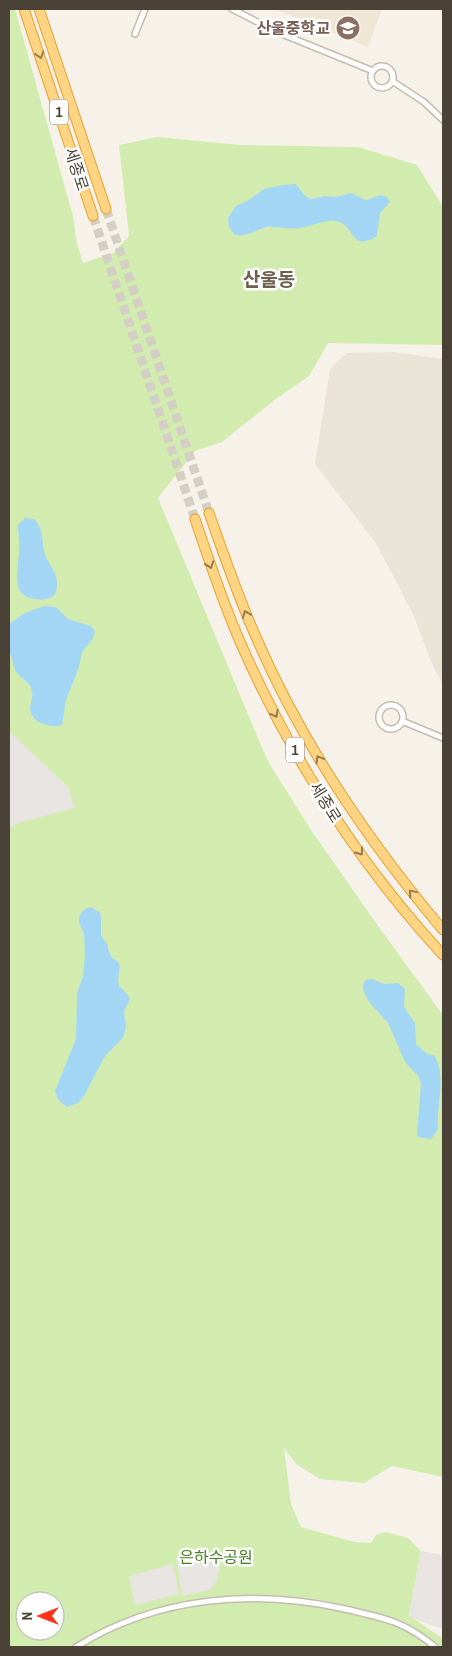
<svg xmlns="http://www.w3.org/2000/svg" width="452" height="1656" viewBox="0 0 452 1656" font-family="'Archivo Narrow','Noto Sans KR',sans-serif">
<rect width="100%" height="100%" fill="#f6f2e9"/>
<path fill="#eae4d7" d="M394,352L443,359V684L434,668L412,612L376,543L315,464L330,369L347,353Z"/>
<path fill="#efe7d3" d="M275,9H382L368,47Z"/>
<path fill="#d2ecb0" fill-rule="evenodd" d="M9,9H15L73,216L77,244L83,263L113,253L129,236L119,145L157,137L240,145L358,147L417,165L443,207V345L328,343L309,376L276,399L222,442L195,451L158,498L260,743L269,763L313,833L381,930L443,1015V1477L392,1466L364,1483L320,1479L296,1464L284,1448L291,1504L301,1527L354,1542L371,1543L376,1535L386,1532L408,1538L421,1551L409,1615L443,1639V1647H9ZM25,1601H55V1631H25Z"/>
<path fill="#e7e4e1" d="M9,731L69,788L74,808L18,823L9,828Z
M219,1550L221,1563L215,1584L210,1590L182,1596L176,1557Z
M421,1551L443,1555V1628L430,1625L409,1616Z
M173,1564L179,1594L135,1605L129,1576Z"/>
<path fill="#a3d6f5" d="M296,184L305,196L311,199L325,196L337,197L350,193L366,200L381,195L387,197L390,202L380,213L377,236C346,255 358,218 329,221C319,222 309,227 299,228C288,230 278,226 267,227C257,229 244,239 234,234L229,227L228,218L236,206L249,200L264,189L283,185Z
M25,518L34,519C43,527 42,539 44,551C46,562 57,571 57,582C57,585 57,591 55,594C50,602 24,602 19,589C15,580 19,561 19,551C20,542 18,534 18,525Z
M44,606L56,607L68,619L91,626L95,632L92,640L82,652L79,667L66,700L62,725C50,728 33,724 30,710C29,704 34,697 32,691C31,683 22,679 17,673C12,667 14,658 9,652V624L25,613Z
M90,907L100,912L101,917V936L108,945V949L112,958L117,961L120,965L118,981L119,986L128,995L130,999L124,1011L126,1027L123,1038L105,1056L84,1096L78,1103L67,1107L59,1101L55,1091L76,1039L77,993L83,976L85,956L84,933L79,923V918L81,913L85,909Z
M372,979L384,984L398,983L405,989L404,1007L415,1023L416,1044L426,1053L435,1056C447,1082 436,1103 438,1129L431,1139L418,1137L417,1133L421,1084L419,1077L405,1062L388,1023L369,1002L363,990V984L366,980Z"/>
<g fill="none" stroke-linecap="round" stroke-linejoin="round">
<path stroke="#d4cfc5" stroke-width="9" stroke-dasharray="9 4.5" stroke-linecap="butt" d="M106,209L209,513
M93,216L195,519"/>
<defs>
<path id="minor" d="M232,9L277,32L373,71
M135,34L145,9
M371 77a11 11 0 1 1 22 0a11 11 0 1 1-22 0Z
M392,81L424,102L443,120
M379 717a12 12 0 1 1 24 0a12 12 0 1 1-24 0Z
M402,721L443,738
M76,1647C158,1596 253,1589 345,1609C383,1618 405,1621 435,1647"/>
<path id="trunk" d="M24,9L93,216
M39,9L106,209
M209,513C224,555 238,597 256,637C302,744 368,841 443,930
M195,519C209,561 223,603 241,644C291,757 359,864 443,955"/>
</defs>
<use href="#minor" stroke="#c5bcae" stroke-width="8"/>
<use href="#trunk" stroke="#e8a031" stroke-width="11"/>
<use href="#minor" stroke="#fff" stroke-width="5"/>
<use href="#trunk" stroke="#ffd482" stroke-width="9"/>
</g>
<defs><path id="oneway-chevron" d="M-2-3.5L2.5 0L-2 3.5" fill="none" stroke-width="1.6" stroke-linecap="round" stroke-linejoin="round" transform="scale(1.25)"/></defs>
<g stroke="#927c55">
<use href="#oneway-chevron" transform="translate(40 55) rotate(72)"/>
<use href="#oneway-chevron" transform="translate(210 565) rotate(71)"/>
<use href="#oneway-chevron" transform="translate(246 614) rotate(-112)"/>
<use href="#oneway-chevron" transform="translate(275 714) rotate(61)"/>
<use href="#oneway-chevron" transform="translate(319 759) rotate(-121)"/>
<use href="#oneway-chevron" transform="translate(360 852) rotate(54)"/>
<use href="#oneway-chevron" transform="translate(412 893) rotate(-130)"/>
</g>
<defs>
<symbol id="school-disc" viewBox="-11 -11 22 22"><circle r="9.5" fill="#8d6e63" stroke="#fff"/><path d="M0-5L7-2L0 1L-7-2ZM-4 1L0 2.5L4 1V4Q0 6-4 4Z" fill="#fff"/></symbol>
</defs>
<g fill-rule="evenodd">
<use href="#school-disc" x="334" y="14" width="28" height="28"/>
</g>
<g text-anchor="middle" stroke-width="5" stroke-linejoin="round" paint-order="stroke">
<g fill="#fff" stroke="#807b73" stroke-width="1">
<rect x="50" y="99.5" width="18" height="25" rx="4"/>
<rect x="286" y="737.5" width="18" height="25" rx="4"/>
</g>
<g font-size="15" font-weight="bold" fill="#4a4237">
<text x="59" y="117">1</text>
<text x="295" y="755">1</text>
</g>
<g font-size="16" font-weight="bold" fill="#785e54" stroke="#fff" text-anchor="end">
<text x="330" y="34">산울중학교</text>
</g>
<g font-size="16" fill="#4a4237" stroke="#fff">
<text transform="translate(77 169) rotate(72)" y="6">세종로</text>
<text transform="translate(326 802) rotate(58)" y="6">세종로</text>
</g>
<g font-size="16" fill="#4a8125" stroke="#fff">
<text x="216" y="1563">은하수공원</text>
</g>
<g font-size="19" font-weight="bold" fill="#6e604d" stroke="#fff">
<text x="269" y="286">산울동</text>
</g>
</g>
<rect width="452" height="1656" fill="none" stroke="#4a4237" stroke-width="20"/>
<g transform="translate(40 1616) rotate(270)"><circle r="24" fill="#ffffff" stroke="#b7b3af"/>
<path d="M0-4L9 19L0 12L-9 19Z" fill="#ff3417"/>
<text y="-8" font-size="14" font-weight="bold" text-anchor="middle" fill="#4a4237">N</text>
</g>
</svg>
